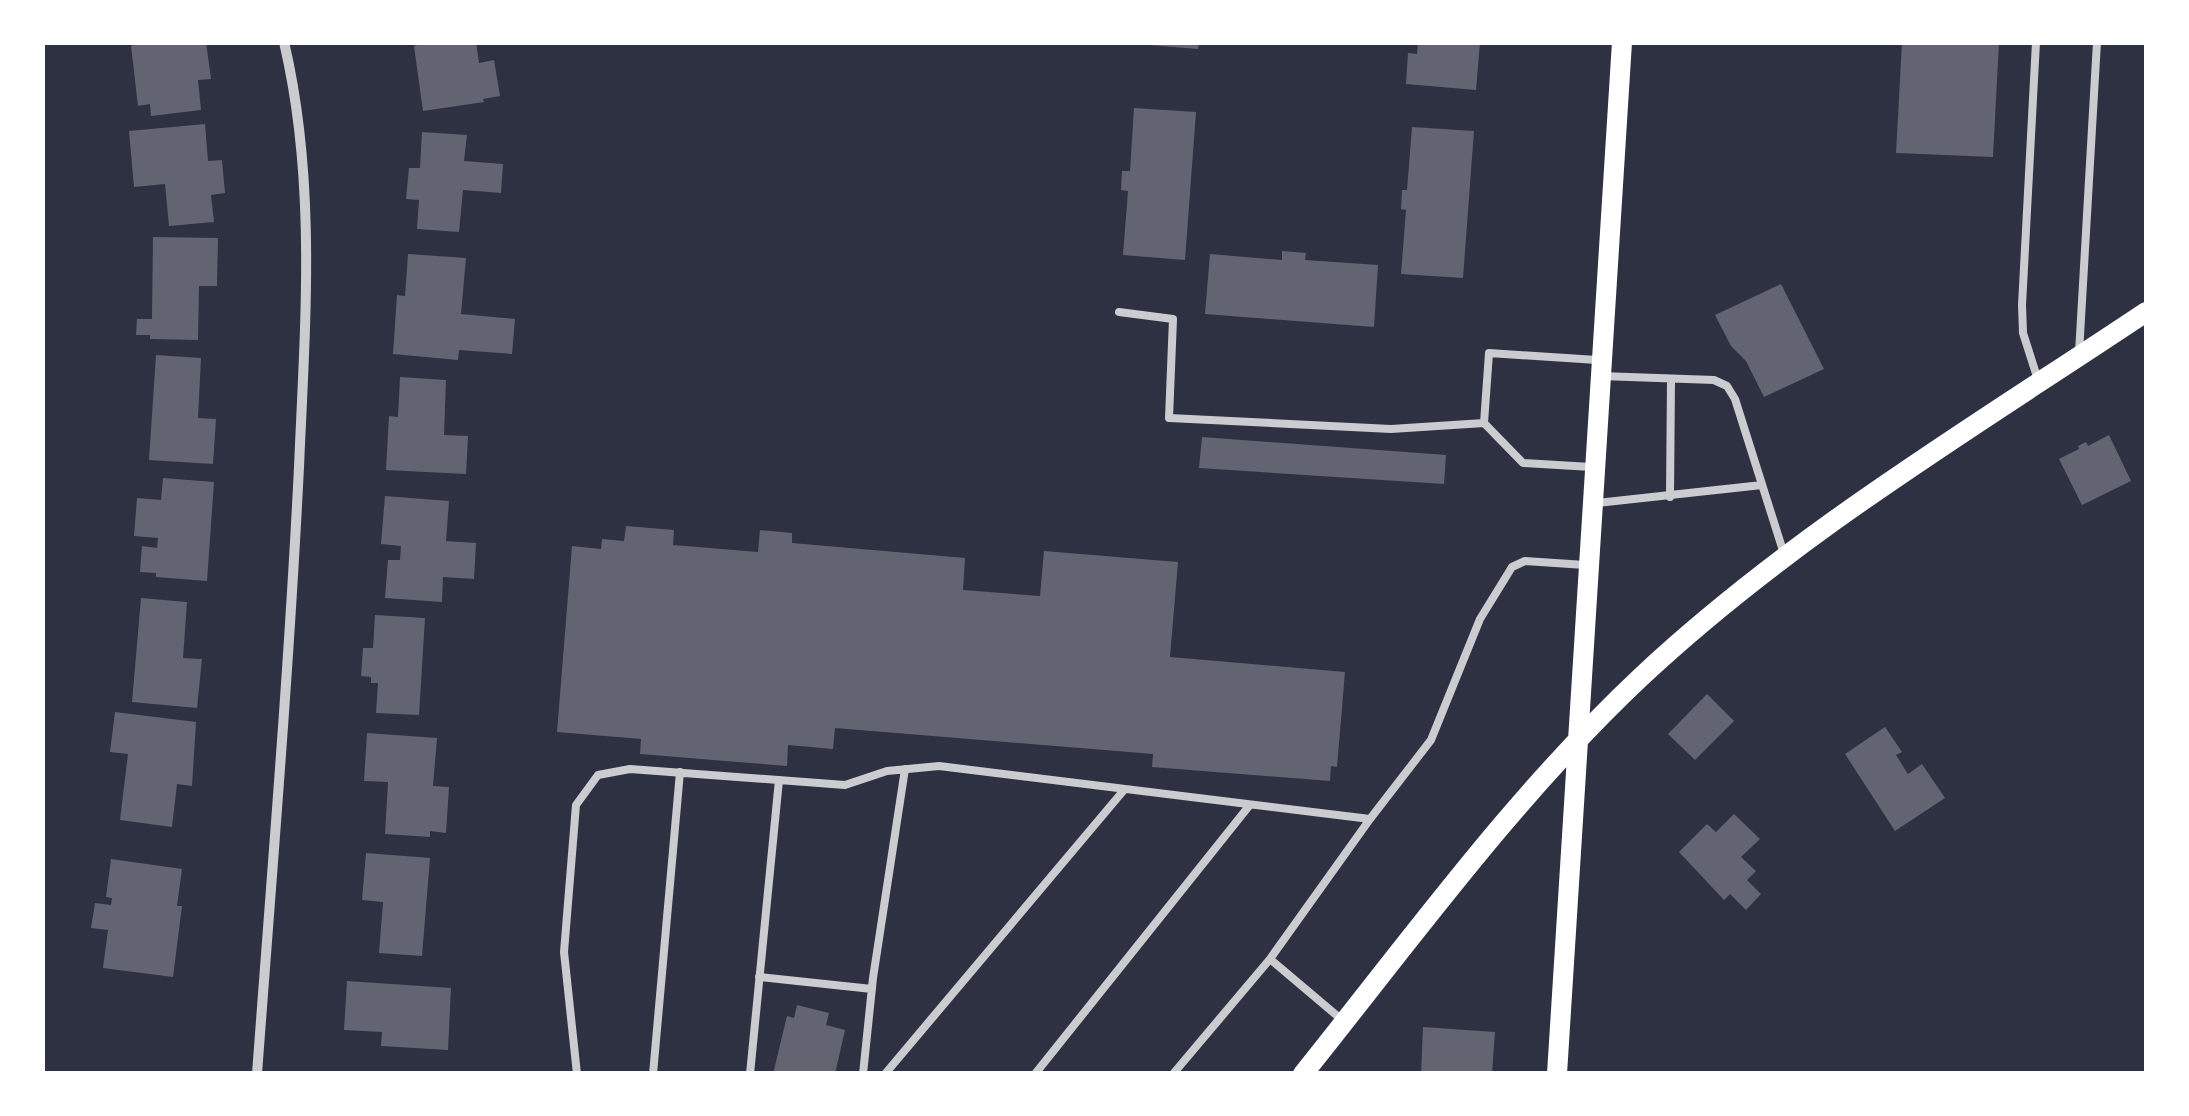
<svg xmlns="http://www.w3.org/2000/svg" width="2189" height="1116" viewBox="0 0 2189 1116" font-family="'IBM Plex Sans',sans-serif">
<rect width="100%" height="100%" fill="#2d3142"/>
<path fill="#626471" d="M142,42H206L211,79L198,80L201,110L151,116L150,104L138,106L131,46Z
M428,42H476L479,63L494,60L500,96L483,99L484,102L423,111L414,46Z
M1149,42H1199L1198,49L1149,45Z
M1418,42H1480L1476,90L1406,84L1408,53L1417,54Z
M1902,42H1999L1993,157L1896,153Z
M1134,108L1196,112L1185,260L1123,255L1128,191L1121,190L1122,171H1130Z
M205,124L208,161L222,160L225,193L211,195L214,222L169,226L165,184L134,187L129,131Z
M1412,127L1474,131L1463,278L1401,274L1406,210L1401,209L1402,190H1407Z
M422,132L467,135L464,161L503,164L501,193L463,190L459,232L417,229L419,200L406,199L409,168H420Z
M153,237L218,238L217,286H199L198,340L150,339V335H136L137,319H152Z
M1282,251L1306,253L1305,260L1378,265L1374,327L1205,314L1210,254L1282,260Z
M408,254L466,258L461,314L515,319L512,354L459,350L458,360L393,354L397,295L405,296Z
M1781,284L1824,369L1764,397L1746,361L1731,346L1715,315Z
M156,355L201,358L198,418L216,419L213,464L149,460Z
M400,377L446,380L444,435L468,436L466,474L386,470L389,416L398,417Z
M2109,435L2131,481L2082,505L2059,459L2079,449L2078,446L2086,442L2088,446Z
M1202,437L1446,455L1444,484L1199,468Z
M163,478L214,482L207,581L156,577V573L140,572L142,546L157,548L158,538L134,536L137,498L161,500Z
M385,496L449,501L446,541L476,543L474,579L443,577L442,602L385,598L388,560H400L401,546L381,544Z
M626,526L674,530L673,545L758,552L760,530L792,533V543L965,558L963,590L1040,596L1044,551L1178,562L1170,657L1345,672L1337,767L1331,766L1330,781L1152,767L1153,754L835,728L833,749L788,745L787,766L640,754L641,739L557,732L572,546L601,549L602,539L624,541Z
M141,598L187,602L183,658L202,659L197,708L132,702Z
M375,615L425,618L419,715L376,713L378,683H371V677L361,676L363,648H373Z
M1707,694L1734,721L1695,760L1668,734Z
M115,712L196,722L192,786L177,784L172,827L120,820L128,754L110,752Z
M1885,727L1902,752L1896,755L1908,774L1922,764L1945,798L1895,831L1845,754Z
M367,733L437,738L433,786L449,787L446,833L430,831V837L385,834L388,782L364,781Z
M1734,814L1760,839L1741,857L1756,871L1747,880L1761,894L1746,910L1730,894L1724,900L1679,852L1707,824L1716,832Z
M366,853L430,858L422,956L379,953L383,902L362,900Z
M111,859L182,869L177,906H182L173,977L103,968L108,930L91,928L95,903L111,905L112,898L106,897Z
M347,981L451,988L448,1050L381,1046L382,1032L344,1030Z
M797,1005L829,1013L826,1025L845,1030L835,1074H773L787,1016L794,1018Z
M1423,1027L1495,1032L1492,1074H1421Z"/>
<g fill="none" stroke-linecap="round" stroke-linejoin="round">
<path stroke="#caccd0" stroke-width="8" d="M2036,42L2022,305L2023,333L2038,380
M1119,312L1173,319L1169,418L1391,429L1484,423L1489,353L1597,360
M2079,353L2097,42
M1601,376L1714,380L1727,386L1735,399L1784,554
M1484,423L1523,463L1591,467
M1670,497L1671,379
M1597,503L1762,485
M1270,959L1341,1019
M759,977L872,989
M577,1074L564,952L576,805L598,775L630,769L845,785L887,771L939,766L1370,819L1431,740L1480,619L1512,567L1525,561L1585,565
M653,1074L680,772
M750,1074L779,780
M863,1074L873,978L905,769
M885,1074L1124,790
M1035,1074L1249,806
M1173,1074L1270,959L1370,819"/>
<path stroke="#caccd0" stroke-width="10" d="M257,1074C272,871 289,669 299,467C305,325 317,182 284,42"/>
<path stroke="#fff" stroke-width="20" d="M1303,1074C1412,938 1515,795 1642,676C1794,534 1974,427 2146,312
M1557,1074L1622,42"/>
</g>
<rect width="2189" height="1116" fill="none" stroke="#ffffff" stroke-width="90"/>
</svg>
